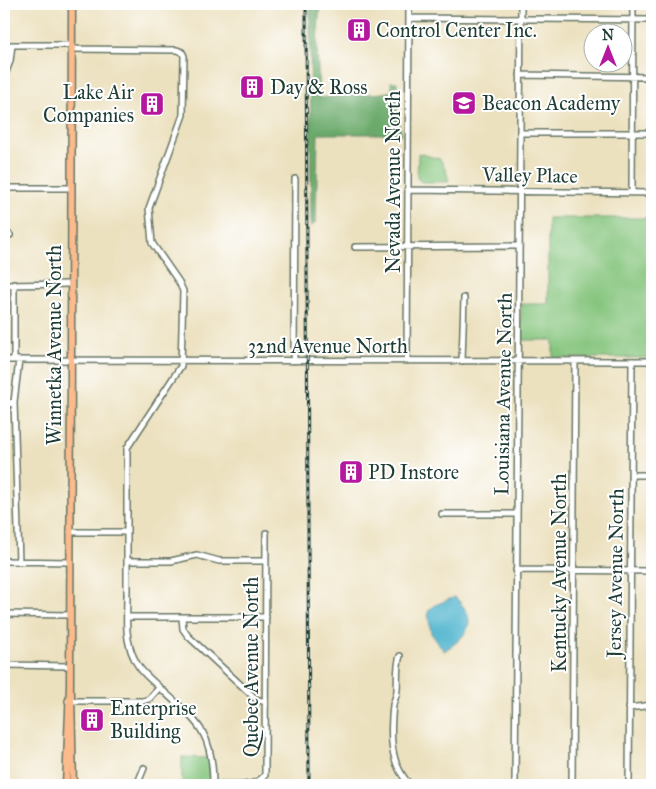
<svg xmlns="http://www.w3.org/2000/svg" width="656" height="789" viewBox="0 0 656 789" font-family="'IM FELL Great Primer',serif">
<rect width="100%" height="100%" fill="#fff"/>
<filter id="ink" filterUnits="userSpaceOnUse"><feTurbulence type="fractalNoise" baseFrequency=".02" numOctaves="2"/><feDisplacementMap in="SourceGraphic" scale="10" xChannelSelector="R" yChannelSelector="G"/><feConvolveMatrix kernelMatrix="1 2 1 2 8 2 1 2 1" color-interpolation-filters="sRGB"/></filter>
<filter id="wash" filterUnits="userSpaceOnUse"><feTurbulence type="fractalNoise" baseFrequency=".0096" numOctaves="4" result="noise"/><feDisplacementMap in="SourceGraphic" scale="20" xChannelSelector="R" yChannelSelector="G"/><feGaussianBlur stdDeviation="1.12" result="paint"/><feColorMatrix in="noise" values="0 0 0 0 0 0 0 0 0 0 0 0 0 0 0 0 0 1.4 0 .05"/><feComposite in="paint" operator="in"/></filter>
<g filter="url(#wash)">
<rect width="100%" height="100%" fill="#ece1bf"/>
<path fill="#85c57d" stroke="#528158" d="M418,153L440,159L446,170L449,182H421L417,178Z
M548,218H652L650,358H553V340H521V304H548Z
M182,757L210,758V785H182Z"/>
<path fill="#6caa6c" stroke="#467450" d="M310,4H320L317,44L319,98L383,93L392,91L391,82H397V117L402,134H318L316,222L311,227Z"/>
<path fill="#51b5cf" stroke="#387982" d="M455,597C479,621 470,634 444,651L431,633L428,612L433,606Z"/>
</g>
<g filter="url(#ink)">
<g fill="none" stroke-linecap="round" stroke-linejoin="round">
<defs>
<path id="minor" d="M409,18L652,20
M4,45H72
M72,49L177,50L182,52L184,56L183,115L149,208L152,243L179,282L183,291L181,366L127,448V593
M520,75L652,77
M4,77L10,61L12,45
M520,133H652
M4,188H71
M408,190L652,193
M632,192L633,4
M4,237L10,235
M355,247L519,246
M4,285L71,284
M4,360L652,361
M14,360V284
M294,361L295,179
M407,361L409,4
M462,361L464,298
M4,404L14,402
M631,475H652
M442,514H516
M70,532H127
M4,561L70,562
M127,561H171L197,555L219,561H266
M19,562L14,402L19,360
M516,570L652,571
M127,595C127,616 124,638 134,658C139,670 150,679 159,687C197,722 213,730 213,785
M4,614L70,615
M127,617H266
M182,617L183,629L188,636L256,699L265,702
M400,656C396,667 398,679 397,690C397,696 394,700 393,705C390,735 389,763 410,785
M4,665L70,666
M68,701H143L149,699L159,688
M629,708L652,705
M137,785L144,768
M213,785C229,785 255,789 265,775L266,533
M515,785L521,4
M572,785L575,361
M629,785L632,361"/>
<path id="major" d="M71,692L73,785
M66,785L70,686L72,4"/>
</defs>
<use href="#minor" stroke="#677665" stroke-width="8"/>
<use href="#major" stroke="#677665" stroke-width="9"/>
<use href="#minor" stroke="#fff" stroke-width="5"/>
<use href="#major" stroke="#fbbb8c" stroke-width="6"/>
<defs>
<path id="rail" d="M306,4L309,785"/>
</defs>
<use href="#rail" stroke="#1f3d34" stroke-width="3"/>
<use href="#rail" stroke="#fff" stroke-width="1" stroke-dasharray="4" stroke-linecap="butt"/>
</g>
</g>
<defs>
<symbol id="building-square" viewBox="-11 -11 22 22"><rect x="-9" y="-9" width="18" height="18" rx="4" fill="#b5179e" stroke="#fff"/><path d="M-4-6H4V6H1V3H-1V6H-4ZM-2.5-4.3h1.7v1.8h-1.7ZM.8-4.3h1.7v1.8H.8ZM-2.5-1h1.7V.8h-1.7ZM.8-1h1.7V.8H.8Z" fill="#fff"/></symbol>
<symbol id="school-square" viewBox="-11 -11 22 22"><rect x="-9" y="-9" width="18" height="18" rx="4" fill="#b5179e" stroke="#fff"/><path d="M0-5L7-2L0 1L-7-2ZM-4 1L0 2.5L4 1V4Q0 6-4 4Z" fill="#fff"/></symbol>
</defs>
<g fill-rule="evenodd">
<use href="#building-square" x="345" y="16" width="28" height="28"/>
<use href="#building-square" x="238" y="73" width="28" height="28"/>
<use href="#school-square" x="450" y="89" width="28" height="28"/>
<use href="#building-square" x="138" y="90" width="28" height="28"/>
<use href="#building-square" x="337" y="458" width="28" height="28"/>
<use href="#building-square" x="78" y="706" width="28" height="28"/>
</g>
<g text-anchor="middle" stroke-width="4" stroke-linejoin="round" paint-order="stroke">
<g font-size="20" fill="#1f3d34" stroke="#fff" text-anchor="start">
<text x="376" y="37">Control Center Inc.</text>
<text x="270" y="94">Day &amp; Ross</text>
<text x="134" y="99" text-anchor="end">Lake Air<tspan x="134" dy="23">Companies</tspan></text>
<text x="482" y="110">Beacon Academy</text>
<text x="368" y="479">PD Instore</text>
<text x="110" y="715">Enterprise<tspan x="110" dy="23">Building</tspan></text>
</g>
<g font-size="20" fill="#1f3d34" stroke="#fff">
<text transform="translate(530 175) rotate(1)" y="7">Valley Place</text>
<text transform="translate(393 182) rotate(-90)" y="7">Nevada Avenue North</text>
<text transform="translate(54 345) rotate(-90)" y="7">Winnetka Avenue North</text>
<text x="328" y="353">32nd Avenue North</text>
<text transform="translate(503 394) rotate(-89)" y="7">Louisiana Avenue North</text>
<text transform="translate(559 573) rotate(-90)" y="7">Kentucky Avenue North</text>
<text transform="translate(615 573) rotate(-89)" y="7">Jersey Avenue North</text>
<text transform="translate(251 667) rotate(-90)" y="7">Quebec Avenue North</text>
</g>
</g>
<rect width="656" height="789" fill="none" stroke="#fff" stroke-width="20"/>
<g transform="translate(608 48)"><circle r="24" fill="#ffffff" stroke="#a5b1ae"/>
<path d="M0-4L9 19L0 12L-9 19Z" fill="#b5179e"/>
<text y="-8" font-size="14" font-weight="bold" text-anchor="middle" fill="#1f3d34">N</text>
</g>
</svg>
